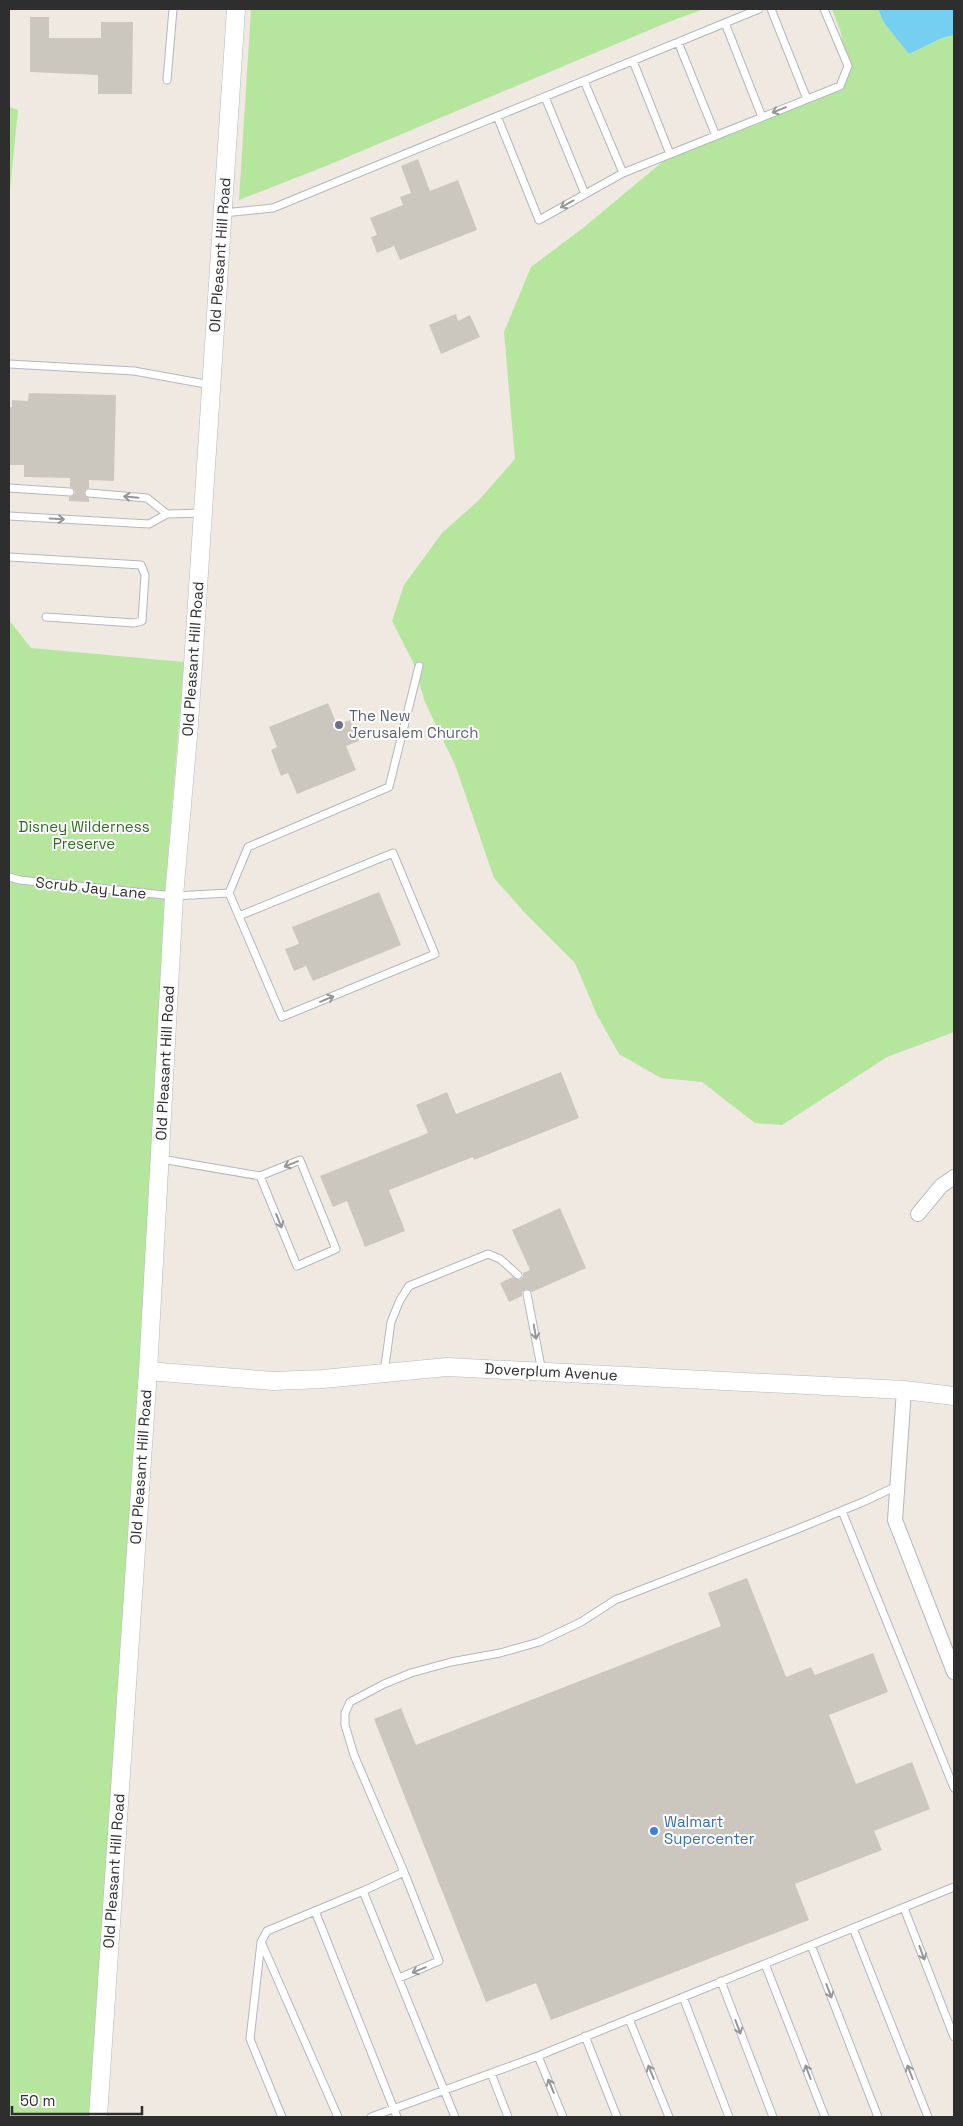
<svg xmlns="http://www.w3.org/2000/svg" width="963" height="2126" viewBox="0 0 963 2126" font-family="'Space Grotesk',sans-serif">
<rect width="100%" height="100%" fill="#efe9e1"/>
<path fill="#b6e59e" d="M251,9H704L666,23L326,166L239,200Z
M832,9H878L884,23L909,54L942,38L954,35V1032L887,1057L782,1125L755,1123L702,1082L661,1078L619,1054L597,1015L575,963L525,913L494,878L456,767L425,702L413,662L392,621L404,585L442,533L478,501L515,459L504,332L531,267L583,228L667,158L792,103L826,96L837,87L843,76L845,62L841,33Z
M9,107L18,110L9,200Z
M9,620L31,648L184,662L164,904L156,1073L139,1370L89,2117H9Z"/>
<path fill="#75cff0" d="M878,9H954V35L942,38L909,54L884,23Z"/>
<path fill="#cbc7bf" d="M30,17H49V38H101V22H133L132,94H98V75L30,72Z
M418,159L430,191L458,180L477,230L400,260L394,246L377,253L371,237L377,235L370,218L403,205L400,197L411,193L401,166Z
M456,314L458,321L470,315L480,337L441,354L429,325Z
M29,393L116,395L114,481L89,480V488L85,490L84,493L89,498V502L69,501V497L74,495L75,492L73,488L70,487V478L24,477V465H9V407H12V400L28,401Z
M328,703L337,725L350,720L359,741L346,746L356,770L297,794L288,773L281,776L271,750L277,747L269,727Z
M379,892L401,945L313,981L306,966L294,971L285,949L299,944L292,927Z
M561,1072L579,1118L474,1160L473,1157L389,1190L405,1231L365,1247L347,1201L333,1207L320,1176L428,1133L416,1105L447,1092L456,1114Z
M560,1208L586,1268L532,1292L526,1289L522,1292V1296L509,1302L500,1283L513,1277L520,1280L523,1277V1273L530,1270L512,1230Z
M747,1578L786,1677L811,1667L815,1675L873,1653L888,1692L829,1715L856,1784L912,1762L930,1809L874,1831L882,1850L795,1884L809,1920L551,2020L536,1983L486,2002L374,1719L401,1708L416,1745L721,1626L708,1593Z"/>
<g fill="none" stroke-linecap="round" stroke-linejoin="round">
<defs>
<path id="service" d="M771,9L807,99
M725,23L762,117
M678,42L716,136
M633,61L670,154
M167,80L173,9
M584,81L623,173
M545,97L585,194
M497,116L539,220L623,173L840,86L848,66L824,9
M223,213L273,208L759,9
M9,364L134,371L211,385
M9,488L70,492
M89,493L147,498L167,514
M9,516L149,524L167,514L203,513
M9,557L141,565L145,575L142,621L134,623L46,617
M9,877L20,880L174,896L229,893L282,1017L435,954L393,853L239,916
M229,893L248,847L389,787L419,666
M161,1159L260,1176L300,1160L336,1249L297,1266L260,1176
M527,1294L542,1372
M384,1373L391,1322L400,1300L409,1286L488,1254L500,1259L518,1275
M842,1511L954,1788
M404,1872L354,1755L345,1725V1713L350,1702L384,1684L411,1673L451,1662L500,1653L539,1642L581,1622L615,1600L795,1530L863,1502L897,1486
M363,1891L404,1872L439,1961L399,1978
M904,1908L954,2037
M315,1911L397,2117
M853,1928L928,2117
M262,1944L338,2117
M811,1945L878,2117
M765,1964L825,2117
M721,1981L773,2117
M683,1997L729,2117
M629,2019L669,2117
M585,2036L617,2117
M538,2056L563,2117
M491,2073L508,2117
M282,2117L250,2039L261,1942L267,1931L363,1891L455,2117
M371,2117L538,2056L954,1887"/>
<path id="minor" d="M918,1214L941,1186L954,1177
M904,1390L895,1520L954,1672"/>
<path id="tertiary" d="M148,1371L273,1381L323,1379L447,1367L904,1390L954,1396
M98,2117L148,1371L174,896L189,725L236,9"/>
</defs>
<use href="#service" stroke="#b4b7c1" stroke-width="9"/>
<use href="#minor" stroke="#b4b7c1" stroke-width="16"/>
<use href="#tertiary" stroke="#b4b7c1" stroke-width="19"/>
<use href="#service" stroke="#fff" stroke-width="7"/>
<use href="#minor" stroke="#fff" stroke-width="14"/>
<use href="#tertiary" stroke="#fff" stroke-width="18"/>
</g>
<defs><path id="oneway-shaft" d="M-6 0H5M1.5-3L5.5 0L1.5 3" fill="none" stroke-width="1.6" stroke-linecap="round" stroke-linejoin="round" transform="scale(1.25)"/></defs>
<g stroke="#969696">
<use href="#oneway-shaft" transform="translate(779 110) rotate(158)"/>
<use href="#oneway-shaft" transform="translate(567 204) rotate(151)"/>
<use href="#oneway-shaft" transform="translate(131 497) rotate(-175)"/>
<use href="#oneway-shaft" transform="translate(57 519) rotate(3)"/>
<use href="#oneway-shaft" transform="translate(327 999) rotate(-22)"/>
<use href="#oneway-shaft" transform="translate(291 1164) rotate(158)"/>
<use href="#oneway-shaft" transform="translate(279 1221) rotate(68)"/>
<use href="#oneway-shaft" transform="translate(535 1332) rotate(80)"/>
<use href="#oneway-shaft" transform="translate(922 1953) rotate(69)"/>
<use href="#oneway-shaft" transform="translate(419 1970) rotate(158)"/>
<use href="#oneway-shaft" transform="translate(829 1991) rotate(69)"/>
<use href="#oneway-shaft" transform="translate(738 2027) rotate(69)"/>
<use href="#oneway-shaft" transform="translate(651 2072) rotate(-112)"/>
<use href="#oneway-shaft" transform="translate(808 2072) rotate(-111)"/>
<use href="#oneway-shaft" transform="translate(910 2072) rotate(-111)"/>
<use href="#oneway-shaft" transform="translate(551 2086) rotate(-112)"/>
</g>
<circle fill="#6b7280" stroke="#fff" stroke-width="2" cx="339" cy="725" r="5"/>
<circle fill="#3f7fe0" stroke="#fff" stroke-width="2" cx="654" cy="1831" r="5"/>
<g text-anchor="middle" stroke-width="4" stroke-linejoin="round" paint-order="stroke">
<g font-size="15" fill="#2e2e2e" stroke="#fff">
<text transform="translate(220 255) rotate(-86)" y="5">Old Pleasant Hill Road</text>
<text transform="translate(193 659) rotate(-86)" y="5">Old Pleasant Hill Road</text>
<text transform="translate(91 888) rotate(6)" y="5">Scrub Jay Lane</text>
<text transform="translate(165 1063) rotate(-87)" y="5">Old Pleasant Hill Road</text>
<text transform="translate(551 1372) rotate(3)" y="5">Doverplum Avenue</text>
<text transform="translate(141 1467) rotate(-86)" y="5">Old Pleasant Hill Road</text>
<text transform="translate(114 1871) rotate(-86)" y="5">Old Pleasant Hill Road</text>
</g>
<g font-size="15" fill="#5b616d" stroke="#fff" text-anchor="start">
<text x="349" y="721">The New<tspan x="349" dy="17">Jerusalem Church</tspan></text>
</g>
<g font-size="15" fill="#2c6e1b" stroke="#fff">
<text x="84" y="832">Disney Wilderness<tspan x="84" dy="17">Preserve</tspan></text>
</g>
<g font-size="15" fill="#366cbe" stroke="#fff" text-anchor="start">
<text x="664" y="1827">Walmart<tspan x="664" dy="17">Supercenter</tspan></text>
</g>
</g>
<rect width="963" height="2126" fill="none" stroke="#2e2e2e" stroke-width="20"/>
<path d="M12 2106v8h130v-8" fill="none" stroke="#2e2e2e" stroke-width="2.5"/>
<text x="20" y="2106" font-size="15" fill="#2e2e2e" stroke="#ffffff" stroke-width="4" paint-order="stroke">50 m</text>
</svg>
